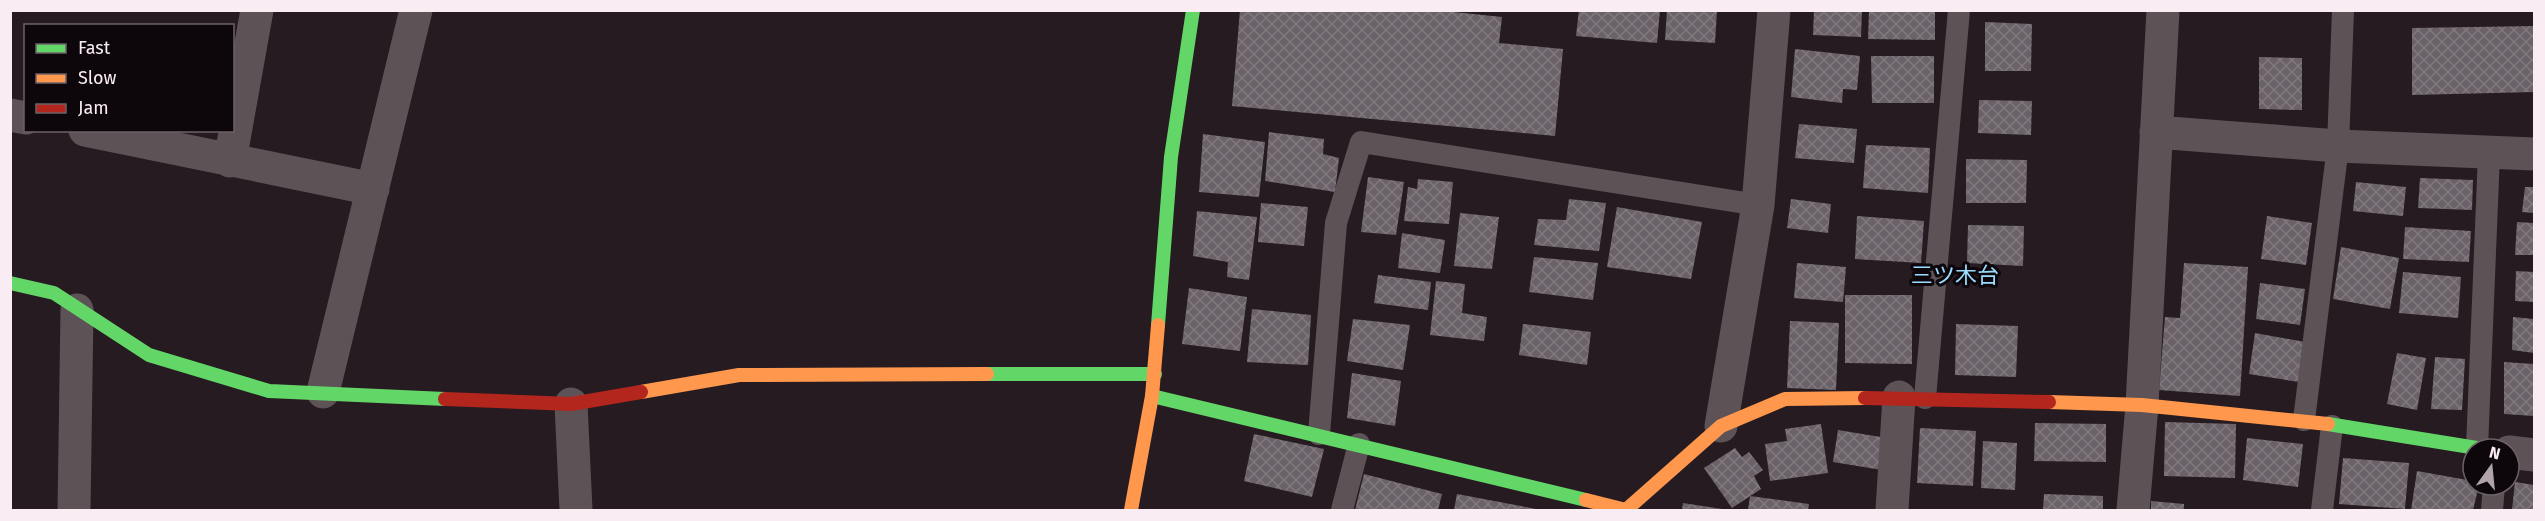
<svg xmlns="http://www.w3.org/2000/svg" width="2545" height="521" viewBox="0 0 2545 521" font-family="'Fira Sans','Noto Sans JP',sans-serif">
<defs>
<pattern id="building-cross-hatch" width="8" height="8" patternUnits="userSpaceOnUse" patternTransform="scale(1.5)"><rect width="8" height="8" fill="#6a6268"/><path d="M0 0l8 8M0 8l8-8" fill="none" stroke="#80797e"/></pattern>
</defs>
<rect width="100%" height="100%" fill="#261b21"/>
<path fill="url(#building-cross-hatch)" d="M1240,10H1434L1502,17L1499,43L1563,49L1555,136L1232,106Z
M1579,10H1660L1657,43L1576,36Z
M1667,10H1717L1715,43L1665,40Z
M1814,10H1862L1861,37L1813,35Z
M1869,10H1935V40L1868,39Z
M1985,22L2032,24L2031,71H1985Z
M2534,26V92L2412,95V28Z
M1795,49L1860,56L1857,90L1843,89L1842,103L1791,97Z
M1871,56H1934V103H1872Z
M2259,57L2302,58V110L2259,109Z
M1979,100L2032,101L2031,135L1978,133Z
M1799,124L1857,129L1854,163L1795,158Z
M1269,132L1324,139L1323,154L1339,158L1335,192L1265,181Z
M1203,134L1265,142L1259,197L1199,192Z
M1866,145L1930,148L1928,193L1863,188Z
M1966,159L2027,160L2026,203H1966Z
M1368,177L1404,182L1396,235L1361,232Z
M2420,178L2473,180L2472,210L2418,208Z
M1418,179L1453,182L1449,224L1404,221L1408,187L1417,189Z
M2356,182L2406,187L2403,216L2353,211Z
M2525,187H2534V213L2522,212Z
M1569,199L1606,203L1599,251L1534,245L1538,219L1566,220Z
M1791,199L1831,204L1828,233L1787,228Z
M1261,203L1308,207L1304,246L1258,242Z
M1617,207L1702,222L1691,279L1607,267Z
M1197,211L1257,217L1249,280L1227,277L1228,262L1193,256Z
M1460,213L1499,217L1492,269L1454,266Z
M1857,216L1924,221L1921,263L1855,259Z
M2267,216L2312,223L2306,265L2261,259Z
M2517,222L2534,223V255H2515Z
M1968,225L2024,226L2023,266L1967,263Z
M2405,227L2471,231L2469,262L2403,259Z
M1402,233L1445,240L1440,273L1398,268Z
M2341,247L2399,258L2390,309L2333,299Z
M1534,257L1598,263L1593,300L1529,292Z
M1797,263L1846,267L1843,302L1794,298Z
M2184,263L2248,267L2240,396L2159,390L2165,317L2180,318Z
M2516,271L2534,272V302L2515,301Z
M2403,272L2461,277L2458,318L2399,313Z
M1378,275L1431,282L1428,310L1374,303Z
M1436,281L1465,284L1462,313L1487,317L1484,341L1430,335Z
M2260,283L2305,289L2300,325L2256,319Z
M1189,288L1247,297L1240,351L1182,344Z
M1845,295H1912V364L1845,363Z
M1252,309L1311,315L1308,365L1247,362Z
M2513,317L2534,319V353L2512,350Z
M1353,319L1410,325L1403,370L1347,361Z
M1790,321L1839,323L1836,390L1787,388Z
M1523,324L1591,332L1587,365L1519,355Z
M1956,324L2018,326L2016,377L1955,375Z
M2255,333L2305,342L2299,382L2249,374Z
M2397,353L2426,358L2417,410L2387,404Z
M2435,357L2465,359L2462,410L2431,409Z
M2504,362L2534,364V416L2504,414Z
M1352,373L1401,381L1395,426L1347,418Z
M2165,422L2236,424L2235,478L2164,476Z
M2035,423L2106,424V462L2034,461Z
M1821,424L1828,473L1770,481L1765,444L1787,441L1785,429Z
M1920,428L1976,431L1973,486L1917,483Z
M1838,430L1893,439L1888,471L1833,462Z
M1254,434L1324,449L1312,497L1244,481Z
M2247,438L2303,444L2298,487L2243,480Z
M1983,441L2017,443L2015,490L1981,488Z
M1735,448L1742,457L1749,452L1763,470L1754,476L1761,489L1732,508L1704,468Z
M2343,458L2409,463L2405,509L2339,504Z
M2417,471L2473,481V485H2479L2473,510H2411Z
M1364,474L1442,494L1438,510H1355Z
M2515,482L2534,485V510H2512Z
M1457,494L1536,509V510H1454Z
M2044,494L2103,496V510H2043Z
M1750,496L1809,504L1808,510H1748Z
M2151,501L2184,504V510H2151Z
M1683,503L1722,509V510H1682Z"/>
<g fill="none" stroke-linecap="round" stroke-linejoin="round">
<path stroke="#5d5357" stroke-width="22" d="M1925,398L1959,10
M2304,420L2338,146L2343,10
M1319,434L1336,223L1361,142L1758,205
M2477,448L2489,154
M1342,510L1359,444
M2322,510L2332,426
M2492,510L2494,485"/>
<path stroke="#5d5357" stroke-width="33" d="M10,115L26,118
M85,130L373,189
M2156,132L2338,146L2534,154
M230,161L257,10
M323,392L416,10
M571,404L576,510
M1721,426L1758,205L1774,10
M2509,452L2534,455
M74,510L77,310
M1892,510L1899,397
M2133,510L2142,405L2163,10"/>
<path stroke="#63d668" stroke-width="14" d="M10,283L54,293L149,355L269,391L445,399
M1158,325L1171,157L1193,10
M987,374H1155
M1152,396L1586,500
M2328,424L2483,449"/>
<path stroke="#ff974d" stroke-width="14" d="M641,392L739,375L987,374
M2049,402L2142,405L2328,424
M1586,500L1626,510L1721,426L1785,399L1865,398
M1131,510L1152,396L1158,325"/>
<path stroke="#b3261e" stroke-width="14" d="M1865,398L2049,402
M445,399L571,404L641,392"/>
</g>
<g text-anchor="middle" stroke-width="6" stroke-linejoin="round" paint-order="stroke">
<g font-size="22" fill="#9adcfd" stroke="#0d060a">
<text x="1955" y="283">三ツ木台</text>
</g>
</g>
<rect width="2545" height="521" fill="none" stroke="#faecf3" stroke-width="24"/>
<rect x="24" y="24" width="210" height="108" fill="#0d060a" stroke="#6c6267" stroke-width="1.5"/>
<rect x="36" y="44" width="30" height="9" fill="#63d668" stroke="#6c6267" stroke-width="1.5"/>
<text x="78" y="54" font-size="18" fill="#faecf3">Fast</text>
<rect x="36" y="74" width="30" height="9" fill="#ff974d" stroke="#6c6267" stroke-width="1.5"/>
<text x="78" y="84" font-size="18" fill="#faecf3">Slow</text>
<rect x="36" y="104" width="30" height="9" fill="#b3261e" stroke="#6c6267" stroke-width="1.5"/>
<text x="78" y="114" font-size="18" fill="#faecf3">Jam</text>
<g transform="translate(2491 467) rotate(15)"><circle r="28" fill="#0d060a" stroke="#6c6267" stroke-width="1.5"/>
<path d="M0-4.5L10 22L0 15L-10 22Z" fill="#b0a3aa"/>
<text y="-9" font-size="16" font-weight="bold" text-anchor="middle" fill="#faecf3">N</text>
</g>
</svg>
